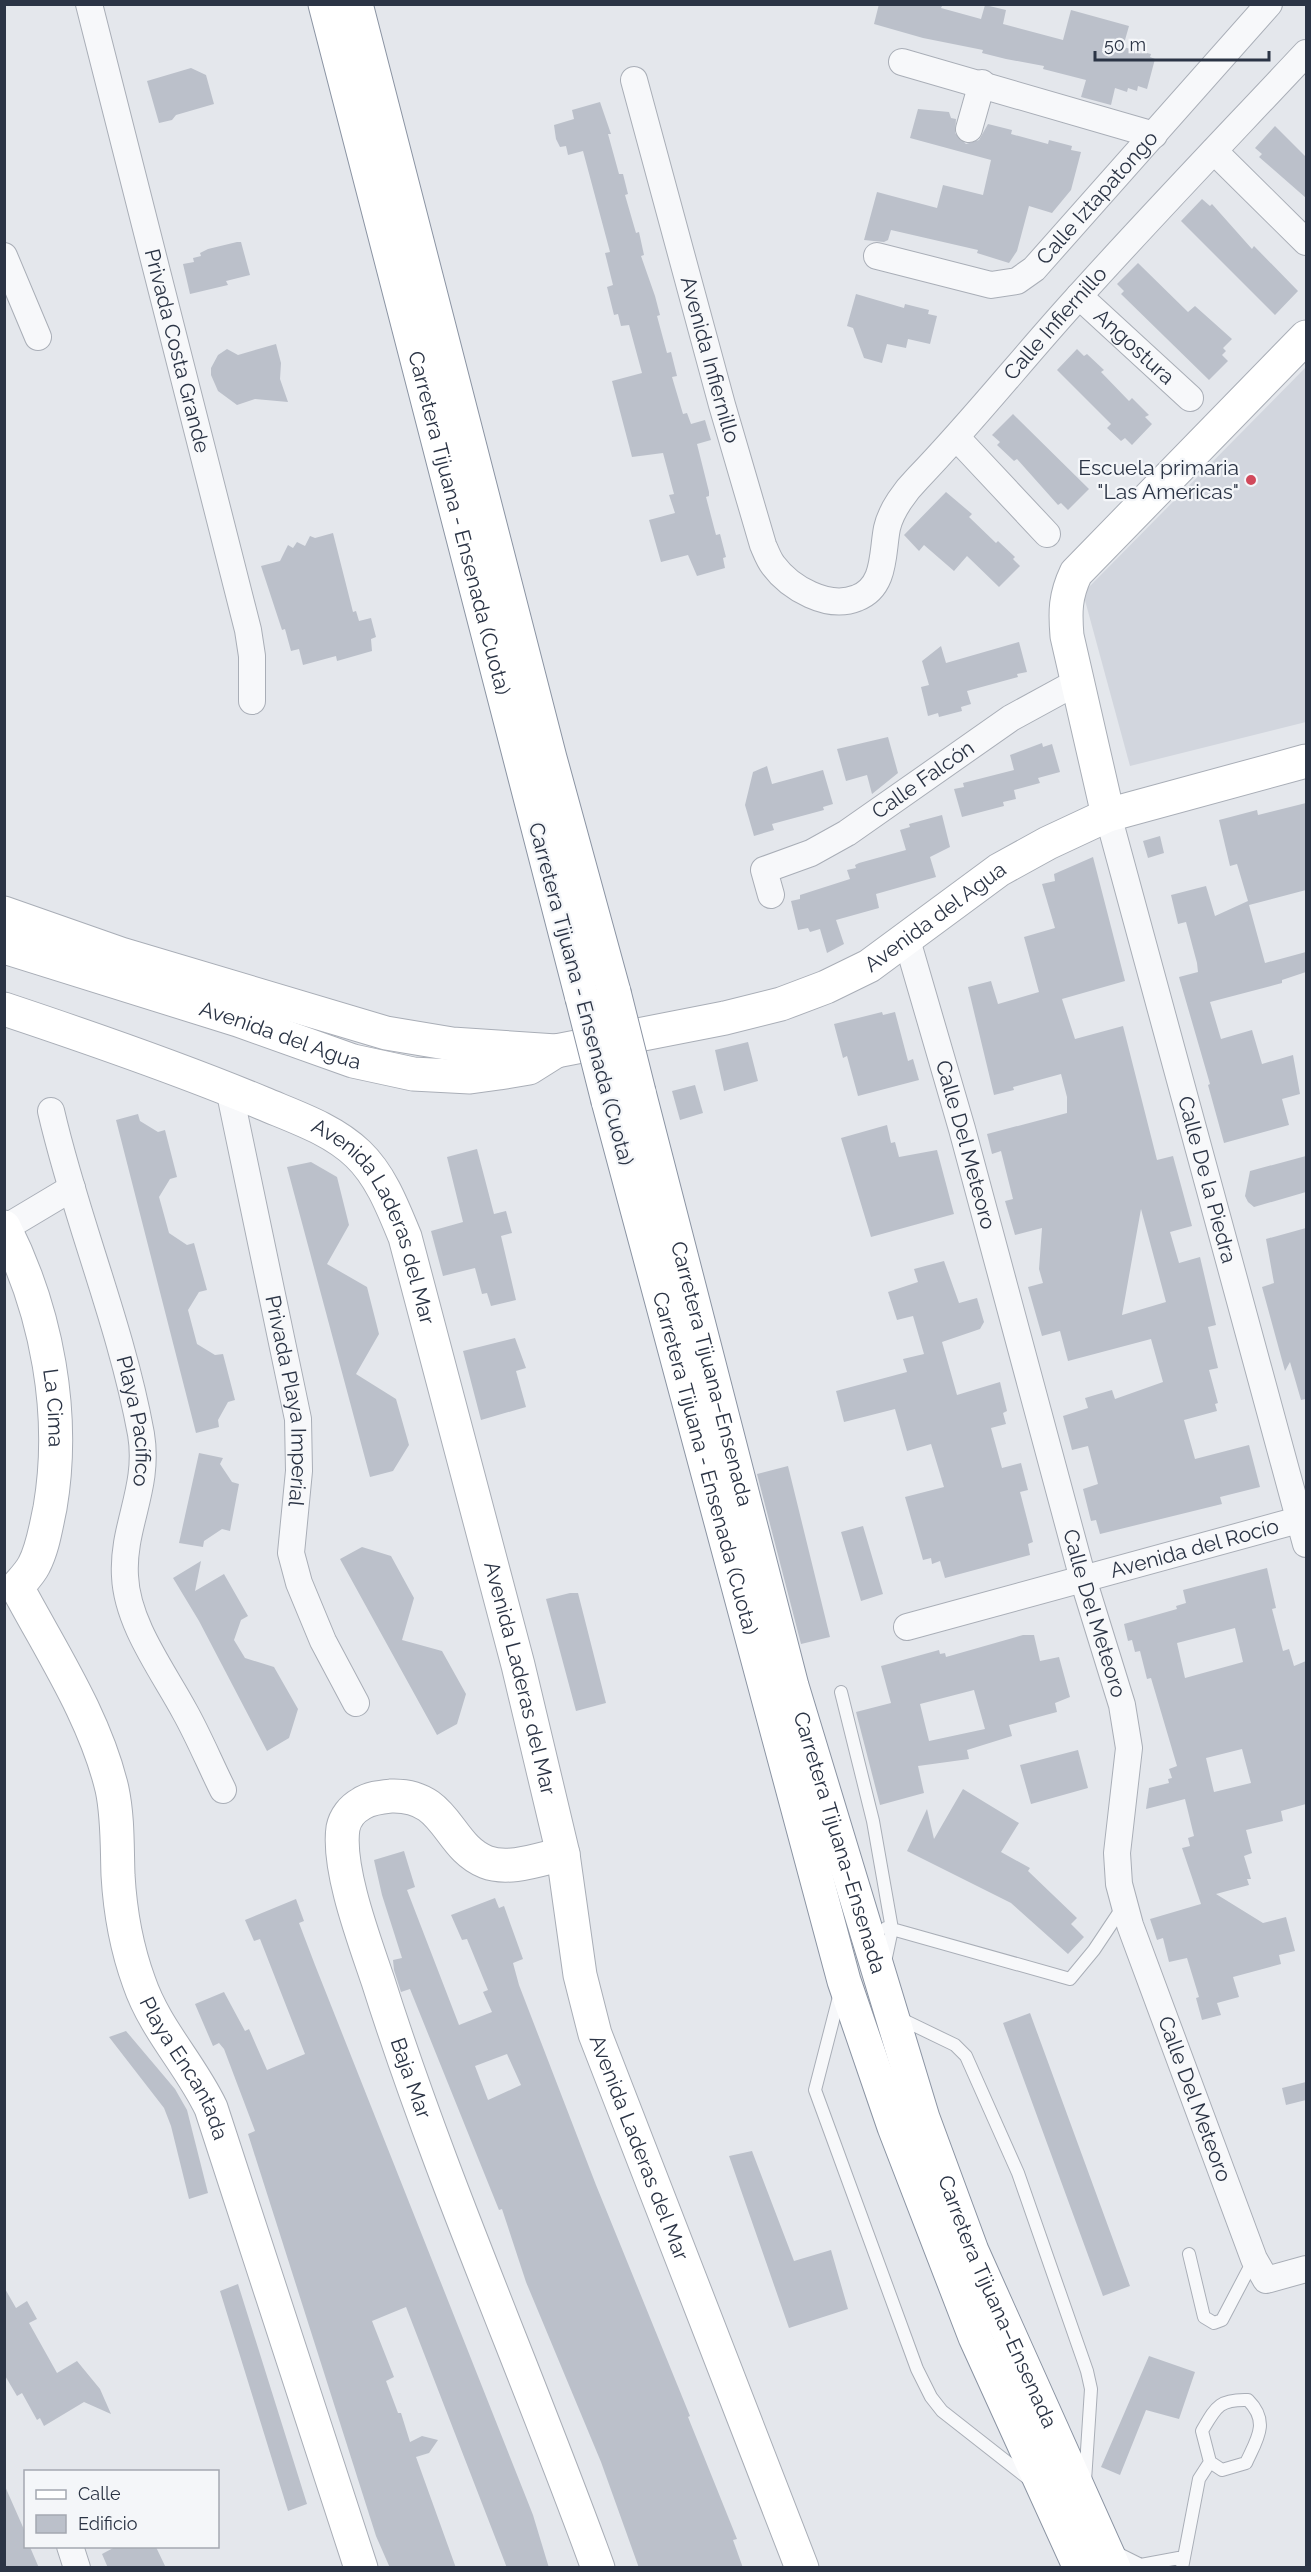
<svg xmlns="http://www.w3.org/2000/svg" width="1311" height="2572" viewBox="0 0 1311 2572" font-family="Raleway,sans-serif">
<rect width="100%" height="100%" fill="#e4e7ec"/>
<path fill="#d2d6de" d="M1306,367V722L1130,766L1083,593Z"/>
<path fill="#bbc0ca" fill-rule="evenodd" d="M879,4H943L941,8L981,19L985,5L1006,10L1003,24L1063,40L1071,10L1129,26L1123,47L1151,54L1150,57L1155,59L1147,89L1138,86L1137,91L1128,88L1127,92L1115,88L1111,105L1081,97L1086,80L1043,69L1044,66L1006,59L982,53L983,50L923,38L874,24Z
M191,68L206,75L214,104L176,115L172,120L159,123L147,81Z
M600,102L611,134H608L619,174H623L628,194L625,195L636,233L639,232L644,255L641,256L655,296L660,315L657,316L667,353L671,352L677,376L672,377L683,414L687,413L691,424L705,420L711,440L697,444L709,492V496L706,497L716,535L720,534L726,557L723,558L725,568L697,576L688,555L661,562L649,520L675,513L669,495L674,494L663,453L632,457L612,381L642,373L629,325L621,326L618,314L614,315L607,287L613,285L605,253L610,252L583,151L568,155L566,146L560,147L556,139L554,125L574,119L572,110Z
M918,109L949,112L951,118L956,119L955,133L966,144L979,140L988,124L1012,130L1011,134L1048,144L1049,140L1072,146L1071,150L1081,152L1071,190L1052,213L1029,206L1017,251L1009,263L977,253L978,250L891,230L888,240L884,242L864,240L877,192L937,208L943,185L983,195L991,160L910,138Z
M1275,126L1306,157V198L1259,157L1262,154L1255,148Z
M1202,199L1210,206L1212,204L1252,249L1254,246L1298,291L1275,315L1181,221Z
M237,242H241L250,275L226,281L228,285L190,294L183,264L194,262L193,258L201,256L200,253L208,249Z
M1138,263L1188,312L1195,306L1232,339L1223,348L1226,351L1222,355L1228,361L1209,380L1121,294L1124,291L1117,284Z
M856,294L904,308L905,304L929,310L928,314L937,316L930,344L908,339L906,348L887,344L882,363L864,358L853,328L847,326Z
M276,344L281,363L280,379L288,402L255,399L237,405L218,391L211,375V368L218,355L227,349L238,355Z
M1077,349L1084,356L1087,354L1104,370L1101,372L1129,401L1132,398L1149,415L1145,417L1152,424L1132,445L1125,438L1121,441L1107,428L1111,424L1057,370Z
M1013,414L1089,489L1068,510L1061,503L1058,505L1017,459L1014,461L997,445L1000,442L992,435Z
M946,492L972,514L969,517L996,543L998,541L1015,557L1013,559L1020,566L999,587L967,556L954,571L924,545L919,551L904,535Z
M333,533L353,612L356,611L359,621L371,618L376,637L371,639L372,651L337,661L336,656L303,665L299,649L291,651L285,629L282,630L261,566L280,561L288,545L293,548L297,542L305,546L310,536L315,538Z
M1019,642L1027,672L1017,674L1018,677L967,691L971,704L961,707L962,711L939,717L938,713L928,716L921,687L929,685L922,661L941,646L946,663Z
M888,737L898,773L872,794L867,775L846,781L837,749Z
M1042,743L1043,747L1052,744L1060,772L1038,778L1040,783L1014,790L1016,799L1003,802L1004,806L962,817L954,789L964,787L963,783L1014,770L1010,755Z
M767,766L772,784L823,770L833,804L823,807L824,810L772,824L774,830L754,836L745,805L753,772Z
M1306,803V890L1249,905L1265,963L1306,952V972L1282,980V983L1210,1002L1221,1039L1252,1030L1262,1064L1293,1055L1300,1094L1282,1099L1289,1125L1224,1143L1208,1085L1210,1084L1179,977L1198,972L1197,963L1186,922L1178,924L1171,895L1206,886L1215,916L1248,901L1237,864L1230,866L1219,820L1257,810L1258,815Z
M942,815L950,847L930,857L936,877L876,894L879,908L836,920L844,944L827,953L820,929L810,932L808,928L798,930L791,901L800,899V895L850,879L847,870L856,868L855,865L859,863L906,850L900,830L910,827L909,824Z
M1160,836L1164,853L1148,858L1143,841Z
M1093,857L1125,981L1062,999L1075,1039L1123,1026L1157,1160L1173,1156L1192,1226L1170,1232L1179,1263L1200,1257L1216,1325L1208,1327L1218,1368L1209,1370L1218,1403L1215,1404L1217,1411L1184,1420L1195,1459L1249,1445L1260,1487L1220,1497L1222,1504L1100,1534L1096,1520L1091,1521L1083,1489L1098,1484L1088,1446L1072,1450L1063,1416L1088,1408L1085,1398L1112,1390L1115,1399L1163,1382L1151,1339L1068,1361L1060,1331L1042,1336L1028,1287L1043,1283L1039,1269L1042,1228L1015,1235L1005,1201L1013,1199L1001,1151L992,1154L987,1134L1067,1113V1097L1061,1074L1013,1087L1014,1090L994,1095L968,987L991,981L998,1004L1039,992L1024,937L1055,928L1042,884L1055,881L1054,874ZM1141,1209L1166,1302L1122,1315Z
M882,1012L883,1015L895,1012L908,1061L913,1059L919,1080L858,1096L847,1056L843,1058L834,1024Z
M748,1042L758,1081L724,1091L715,1050Z
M695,1085L703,1113L680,1120L672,1091Z
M138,1114L140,1121L158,1132L165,1130L177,1177L170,1179L159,1197L161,1204L169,1233L187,1245L194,1243L207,1290L199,1292L188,1310L197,1344L215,1355L223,1354L235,1400L228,1402L218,1420L219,1427L196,1433L116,1120Z
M887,1125L891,1143L895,1142L899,1157L937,1150L954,1214L871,1237L841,1138Z
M477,1149L494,1214L506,1211L512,1233L501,1236L516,1300L491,1306L487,1293L482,1294L475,1268L443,1276L431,1231L463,1222L447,1157Z
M1306,1156V1192L1254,1207L1248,1202L1245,1196L1250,1171Z
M311,1162L337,1177L349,1225L327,1264L367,1287L379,1334L356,1374L396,1399L409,1445L393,1471L370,1477L287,1167Z
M1306,1228V1399L1301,1400L1290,1362L1285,1371L1262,1287L1274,1283L1266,1239Z
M944,1261L959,1303L977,1298L984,1322L980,1329L942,1342L957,1395L1000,1382L1007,1411L1003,1413L1006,1424L991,1428L1002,1468L1021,1463L1028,1490L1020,1492L1033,1542L1028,1544L1030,1555L945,1578L940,1561L932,1564L931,1558L923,1560L905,1497L944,1487L931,1444L907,1451L895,1409L844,1422L836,1391L907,1372L903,1359L924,1354L913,1316L897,1320L888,1292L918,1282L914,1269Z
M515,1338L526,1368L516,1371L526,1407L481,1420L463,1351Z
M199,1453L223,1458L220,1464L232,1482L239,1484L230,1531L222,1529L204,1541L203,1547L179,1543Z
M788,1466L830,1637L801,1644L757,1474Z
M863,1526L883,1594L861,1601L841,1532Z
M362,1547L391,1556L414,1598L402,1640L442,1651L466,1694L457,1724L437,1735L340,1559Z
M201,1561L195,1591L224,1574L248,1616L241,1620L234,1640L245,1658L274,1667L298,1709L289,1738L267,1751L199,1621L173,1578Z
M1267,1568L1276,1608L1272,1609L1283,1651L1289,1649L1294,1666L1306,1661V1804L1281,1811L1283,1821L1246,1830L1252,1853L1244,1856L1251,1879H1247L1249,1885L1216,1894L1263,1923L1286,1917L1295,1951L1279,1955L1281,1964L1233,1977L1239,1997L1217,2003L1221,2015L1202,2020L1196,1998L1199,1997L1187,1958L1169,1962L1163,1938L1157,1940L1150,1919L1201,1904L1182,1848L1190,1846L1188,1838L1194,1836L1185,1799L1146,1809L1149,1788L1169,1783L1168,1779L1172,1778L1169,1769L1177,1766L1151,1678L1147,1679L1140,1651L1135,1652L1132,1640L1128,1641L1124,1624L1177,1609L1176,1606L1186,1603L1183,1590ZM1235,1628L1243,1662L1185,1678L1177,1643ZM1242,1749L1251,1783L1214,1792L1206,1758Z
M570,1593H578L606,1703L576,1711L546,1599Z
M1023,1635H1034L1040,1661L1059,1657L1070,1697L1055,1703L1057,1712L1009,1725L1012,1736L967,1750L969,1759L918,1766L924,1793L880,1805L856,1712L891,1703L881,1666L939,1650L940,1654L945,1653L946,1657ZM974,1690L985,1729L929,1741L920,1704Z
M1078,1750L1088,1788L1031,1804L1020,1765Z
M963,1789L1019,1823L1001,1852L1030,1868L1028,1871L1077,1918L1071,1924L1084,1937L1068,1954L1011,1903L907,1851L927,1809L934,1839Z
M404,1851L415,1887L407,1890L459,2025L492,2012L483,1992L488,1990L467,1939L462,1940L451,1915L495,1898L499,1908L504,1906L523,1959L513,1963L519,1985L596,2185L690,2416L688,2417L737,2539L733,2540L743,2568H639L601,2462L526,2282L502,2209L499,2210L410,1989L401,1992L394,1970L393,1960L402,1958L382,1895L374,1860ZM507,2054L521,2085L488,2100L475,2066Z
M296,1899L304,1921L299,1923L315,1965L533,2515L549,2568H507L406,2307L372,2321L394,2377L386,2381L398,2413H401L410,2442L422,2436L438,2440L429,2453L416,2457L456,2568H390L376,2536L248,2134L255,2131L224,2049L219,2043L213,2046L195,2004L224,1992L245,2031L249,2029L267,2070L305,2054L260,1939L254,1941L245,1920Z
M1030,2013L1130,2286L1103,2296L1003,2023Z
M126,2031L175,2089L187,2110L208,2193L189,2199L171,2126L164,2108L109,2037Z
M1306,2082V2100L1286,2105L1282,2088Z
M752,2151L794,2261L831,2250L848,2309L789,2328L729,2156Z
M238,2284L307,2504L288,2511L220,2291Z
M4,2287L16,2308L27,2301L37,2319L29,2323L57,2373L77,2361L100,2389L111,2414L84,2402L44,2426L40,2418L37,2420L22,2393L17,2396L4,2374Z
M1149,2356L1195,2372L1179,2419L1146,2410L1120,2475L1101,2467Z
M4,2484L26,2534V2547H30L39,2568H4Z
M115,2547H156L166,2568H108L102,2554Z"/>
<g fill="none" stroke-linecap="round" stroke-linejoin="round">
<defs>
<path id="lane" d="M841,1692L873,1821L892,1929L1070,1979L1094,1950L1124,1905
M885,1962L892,1929L886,1928
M840,1993L815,2090L917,2369L931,2397L942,2411L1030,2480
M897,2017L955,2045L966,2056L1018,2173L1087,2371L1091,2389L1085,2481
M1189,2254L1204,2317L1214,2323L1222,2320L1254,2259
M1113,2551L1141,2565L1184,2557
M1182,2568L1199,2479L1210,2462L1202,2431C1216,2407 1219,2399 1248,2400C1270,2422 1257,2439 1246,2463L1222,2470L1210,2462"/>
<g id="street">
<path id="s1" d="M89,4L248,630L252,656V701"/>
<path d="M902,62L1154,135"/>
<path id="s2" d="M634,80L722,405L763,545C766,552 769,560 773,565C790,588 828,610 857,598C886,587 882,553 887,528C891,510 906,490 918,478C975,419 1025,355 1080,295C1154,213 1231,133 1306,53"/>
<path d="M969,129L982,83"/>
<path d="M1214,151L1306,242"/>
<path d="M4,256L38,337"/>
<path id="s3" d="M877,256L991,285L1017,281L1034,269L1269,4"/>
<path id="s4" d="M1079,296L1190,398"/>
<path d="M957,438L1047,534"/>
<path id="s5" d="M1108,815L1306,1544"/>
<path id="s6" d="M771,895L764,870L811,853L847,833L1011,718L1077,682"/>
<path id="s7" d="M907,940L962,1129L1083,1579L1122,1705L1129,1748L1117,1853L1119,1884L1130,1925L1254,2259L1266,2280L1306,2269"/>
<path id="s8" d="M229,1089L298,1419L299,1471L291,1553L299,1583L323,1641L356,1703"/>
<path id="s9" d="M51,1111C76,1220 121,1324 141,1434C150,1488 122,1526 125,1576C127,1624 163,1671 185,1712C199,1737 210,1764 223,1790"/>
<path d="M5,1228L72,1188"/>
<path id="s10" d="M907,1627L1306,1518"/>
<path d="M70,2546L77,2568"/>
</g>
<g id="secondary">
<path d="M1108,815L1067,636C1065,612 1065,596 1076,573L1306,337"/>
<path id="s11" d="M4,913L121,954L386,1033L452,1044L556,1051L725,1018L781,1004L826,987L869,966L999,870L1048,843L1108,815L1306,761"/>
<path id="s12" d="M4,947L238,1020L353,1061L413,1074L470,1077L499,1073L529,1068L556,1051"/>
<path id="s13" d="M4,1009C91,1038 178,1068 262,1103C295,1117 332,1129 358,1154C381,1176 393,1208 405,1237L518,1665L563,1854L580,1975L595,2034L802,2568"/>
<path id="s14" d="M4,1227C47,1312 66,1414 50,1508C46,1526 43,1548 34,1565C30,1573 23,1580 17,1587C51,1651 95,1717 112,1789C118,1817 117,1846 118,1875C120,1910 127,1949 139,1982C155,2029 190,2064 211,2108L361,2568"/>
<path id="s15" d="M563,1854C540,1859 509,1871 486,1862C446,1846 448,1794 391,1796C381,1797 370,1798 361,1804C352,1809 345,1818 343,1828C337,1869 365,1942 378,1981C441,2180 527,2372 598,2568"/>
</g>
<g id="highway">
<path id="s16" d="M325,4L582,998"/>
<path d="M356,4L550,758L614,992"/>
<path id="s17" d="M639,1092L792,1686L923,2118L972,2251L1114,2568"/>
<path id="s18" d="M608,1101L844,1981L894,2127L975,2337L1080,2568"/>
</g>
</defs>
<use href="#lane" stroke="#a9aeb7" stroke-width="14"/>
<use href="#street" stroke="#a9aeb7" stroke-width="28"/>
<use href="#secondary" stroke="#a9aeb7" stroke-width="35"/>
<use href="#highway" stroke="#8b94a3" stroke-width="35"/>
<use href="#lane" stroke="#f7f8fa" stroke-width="12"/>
<use href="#street" stroke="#f7f8fa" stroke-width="26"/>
<use href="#secondary" stroke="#fff" stroke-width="33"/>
<use href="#highway" stroke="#fff" stroke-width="33"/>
<defs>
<path id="highway-bridge" d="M614,992L639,1092
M582,998L608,1101"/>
</defs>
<use href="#highway-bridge" stroke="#8b94a3" stroke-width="35" stroke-linecap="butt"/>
<use href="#highway-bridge" stroke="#fff" stroke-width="33"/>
</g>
<circle fill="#d1495b" stroke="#f4f6f9" stroke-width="2" cx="1251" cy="480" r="6"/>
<g text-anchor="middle" stroke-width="4.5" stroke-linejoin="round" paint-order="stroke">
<g font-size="21" fill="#2b3445" stroke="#f4f6f9">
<text dy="7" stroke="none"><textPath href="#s3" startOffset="260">Calle Iztapatongo</textPath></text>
<text dy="7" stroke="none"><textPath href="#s2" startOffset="948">Calle Infiernillo</textPath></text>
<text dy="7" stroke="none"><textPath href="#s4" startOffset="75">Angostura</textPath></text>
<text dy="7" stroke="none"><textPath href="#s1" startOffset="358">Privada Costa Grande</textPath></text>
<text dy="7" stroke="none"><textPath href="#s2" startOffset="290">Avenida Infiernillo</textPath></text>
<text dy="7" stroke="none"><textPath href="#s16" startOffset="536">Carretera Tijuana - Ensenada (Cuota)</textPath></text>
<text dy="7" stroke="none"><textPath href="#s6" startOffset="210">Calle Falcón</textPath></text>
<text dy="7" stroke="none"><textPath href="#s11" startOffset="980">Avenida del Agua</textPath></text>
<text transform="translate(581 994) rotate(75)" y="7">Carretera Tijuana - Ensenada (Cuota)</text>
<text dy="7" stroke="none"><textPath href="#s12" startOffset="290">Avenida del Agua</textPath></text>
<text dy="7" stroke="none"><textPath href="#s7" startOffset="213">Calle Del Meteoro</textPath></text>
<text dy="7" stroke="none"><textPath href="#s5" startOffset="378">Calle De la Piedra</textPath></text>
<text dy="7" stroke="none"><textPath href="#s13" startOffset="450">Avenida Laderas del Mar</textPath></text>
<text dy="7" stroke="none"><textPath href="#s17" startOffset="291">Carretera Tijuana–Ensenada</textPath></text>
<text dy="7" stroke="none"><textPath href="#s8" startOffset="318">Privada Playa Imperial</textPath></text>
<text dy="7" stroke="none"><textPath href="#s14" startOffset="189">La Cima</textPath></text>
<text dy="7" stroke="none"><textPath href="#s9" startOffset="322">Playa Pacífico</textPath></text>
<text dy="7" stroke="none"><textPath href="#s18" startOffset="375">Carretera Tijuana - Ensenada (Cuota)</textPath></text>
<text dy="7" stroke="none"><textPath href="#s10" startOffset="298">Avenida del Rocío</textPath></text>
<text dy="7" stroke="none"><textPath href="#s7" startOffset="699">Calle Del Meteoro</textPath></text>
<text dy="7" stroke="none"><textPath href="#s13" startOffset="936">Avenida Laderas del Mar</textPath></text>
<text dy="7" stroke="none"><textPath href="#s17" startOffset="777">Carretera Tijuana–Ensenada</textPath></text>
<text dy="7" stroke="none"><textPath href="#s14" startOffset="894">Playa Encantada</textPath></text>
<text dy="7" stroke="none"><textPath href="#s15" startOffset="522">Baja Mar</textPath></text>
<text dy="7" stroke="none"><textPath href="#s7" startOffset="1203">Calle Del Meteoro</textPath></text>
<text dy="7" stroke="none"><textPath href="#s13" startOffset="1422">Avenida Laderas del Mar</textPath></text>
<text dy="7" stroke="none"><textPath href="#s17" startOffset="1263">Carretera Tijuana–Ensenada</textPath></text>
</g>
<g font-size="21" fill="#2b3445" stroke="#f4f6f9" text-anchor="end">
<text x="1239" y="475">Escuela primaria<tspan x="1239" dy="24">"Las Americas"</tspan></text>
</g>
</g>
<rect width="1311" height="2572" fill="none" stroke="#2b3445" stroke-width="12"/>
<rect x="24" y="2470" width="195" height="78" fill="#f4f6f9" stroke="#a4a8b1" stroke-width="1.5"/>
<rect x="36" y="2490" width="30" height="9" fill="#ffffff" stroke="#a4a8b1" stroke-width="1.5"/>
<text x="78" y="2500" font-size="18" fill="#2b3445">Calle</text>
<rect x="36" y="2515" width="30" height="18" fill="#bbc0ca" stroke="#a4a8b1" stroke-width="1.5"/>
<text x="78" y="2530" font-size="18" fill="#2b3445">Edificio</text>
<path d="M1095 51v9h174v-9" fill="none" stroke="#2b3445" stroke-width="3"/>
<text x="1104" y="51" font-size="18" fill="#2b3445" stroke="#f4f6f9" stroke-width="4.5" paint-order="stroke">50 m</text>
</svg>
